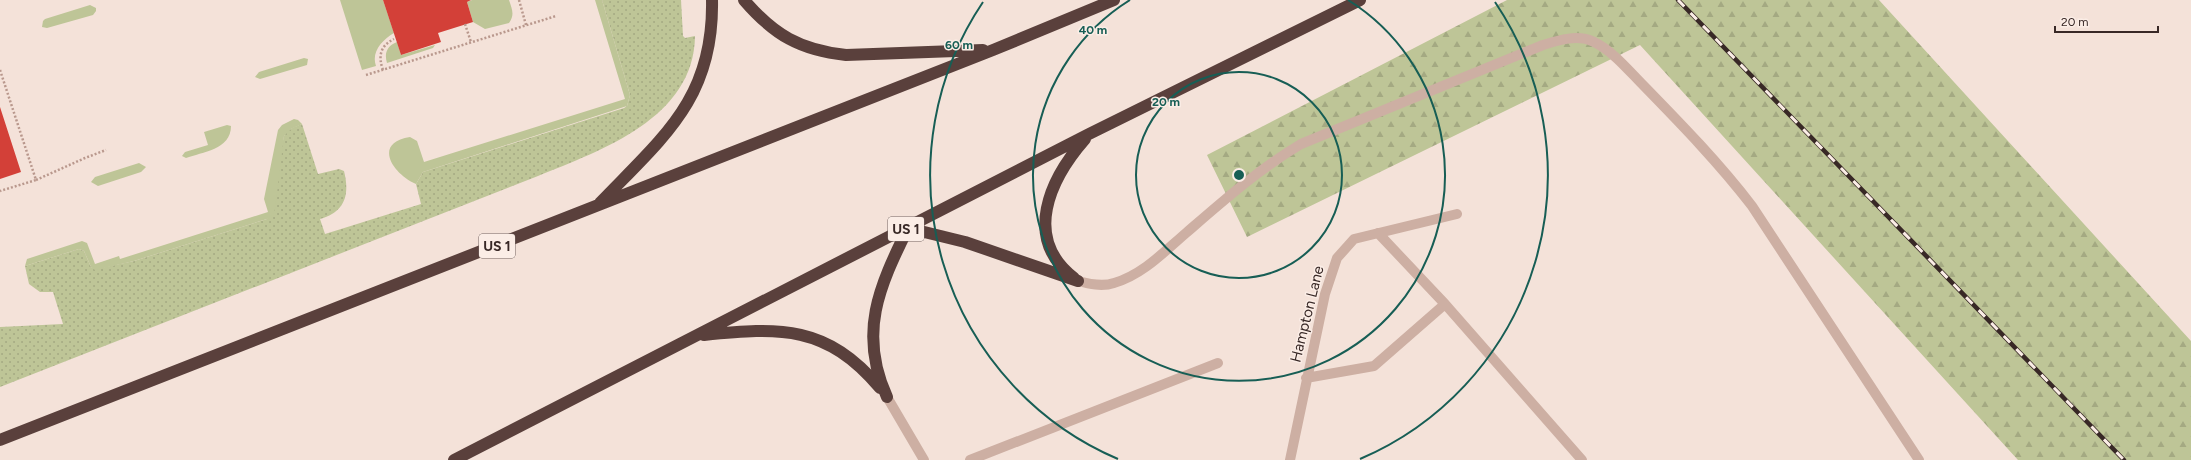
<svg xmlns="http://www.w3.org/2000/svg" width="2191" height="460" viewBox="0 0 2191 460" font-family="Figtree,sans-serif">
<defs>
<pattern id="grass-dots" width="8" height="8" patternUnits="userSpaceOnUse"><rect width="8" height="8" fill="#bec597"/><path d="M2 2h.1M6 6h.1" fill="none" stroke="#a4a982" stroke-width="1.8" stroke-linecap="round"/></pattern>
<pattern id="forest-firs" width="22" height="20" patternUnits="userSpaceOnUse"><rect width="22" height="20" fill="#bec597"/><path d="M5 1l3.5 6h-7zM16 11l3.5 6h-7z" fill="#a4a982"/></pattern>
</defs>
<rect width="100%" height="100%" fill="#f4e2d9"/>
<path fill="url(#grass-dots)" d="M602,0H681L683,36L685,38L695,36C694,118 602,150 538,176L0,387V327L63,324L53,292H40L29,284L25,266L79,249L84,251L91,267L96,269L134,261L267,219L284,136C288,129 294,127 302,124L318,174L339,169L344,171C350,195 345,212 320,219L325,234L421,204L416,184L423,172L624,108L627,106L630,95Z"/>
<path fill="url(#forest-firs)" d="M1507,0H1879L2191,341V460H2018L1640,45L1247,237L1207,155Z"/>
<path fill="#bec597" d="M340,0H383L394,33C382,40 371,52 376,66L362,70Z
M472,0H509C512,9 515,15 509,23L485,29L473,22L467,2Z
M595,0H602L630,95L627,106L423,172L416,184C393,174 372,143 410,137L417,141L424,162L625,99Z
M90,5L96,8V11L93,15L47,28L42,27L43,21L45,19Z
M397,42L401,55L435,45L433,48L387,63C384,53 387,46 397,42Z
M304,58L308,59L307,65L260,79L255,77L259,72Z
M294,119L298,120L302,124L291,129L284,136L275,209L274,213L267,219L134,261L95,270L91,267L84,251L79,249L25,266L27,259L82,241L87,243L95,264L119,256L120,259L268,212L264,199L278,130L282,125Z
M227,125L231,126C231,150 202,152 186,158L182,156L185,152L208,145L204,132Z
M139,163L146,167L141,172L98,186L91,182L95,177Z"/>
<path fill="#d34038" d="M383,0H471L467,2L473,22L438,33L441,42L401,55Z
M0,107L21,172L0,179Z"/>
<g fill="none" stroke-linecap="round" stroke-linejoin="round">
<path stroke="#b9988d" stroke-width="2.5" stroke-dasharray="2 2" stroke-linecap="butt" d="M519,0L526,25
M465,24L471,42
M0,70L36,180L0,191
M383,70C378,56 380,46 394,39
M366,75L556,16
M36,180L85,158L106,150"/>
<path stroke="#cdafa3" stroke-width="10" d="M1378,233L1445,304L1582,460
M1078,281C1089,284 1102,287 1114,283C1142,275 1164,252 1186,233C1223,201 1259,169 1301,144L1543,45C1559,40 1578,34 1594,42C1613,51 1629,71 1644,86C1682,125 1719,163 1752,206L1919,460
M1306,378L1374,366L1445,304
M887,397L924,460
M970,460L1218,363
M1290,460L1325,294L1337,258L1354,239L1457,214"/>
<path stroke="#5a403c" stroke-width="12" d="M744,0C774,35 800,50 846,55L983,50
M600,203C663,137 714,99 712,0
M1074,278C1022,238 1050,179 1085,139
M704,335C780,327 827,325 880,388
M887,397C858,333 879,287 908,228L965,242L1078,281
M0,440L993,50L1114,0
M454,460L1089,134L1360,0"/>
<defs>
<path id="rail" d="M1678,0L2124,460"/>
</defs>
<use href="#rail" stroke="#382826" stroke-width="4.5"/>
<use href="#rail" stroke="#fbede6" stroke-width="3" stroke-dasharray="9" stroke-linecap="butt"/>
</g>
<g fill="none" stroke="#175e55" stroke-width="2">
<circle cx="1239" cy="175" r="103"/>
<path d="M1348 0A206 206 0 1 1 1130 0"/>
<path d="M1118 459A309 309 0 0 1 983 2M1495 2A309 309 0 0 1 1360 459"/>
</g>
<g text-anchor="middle" stroke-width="3" stroke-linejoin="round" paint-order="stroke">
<g fill="#fbede6" stroke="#726360" stroke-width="1">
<rect x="888" y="217" width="36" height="24" rx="3"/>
<rect x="479" y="234" width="36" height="24" rx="3"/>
</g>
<g font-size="14" font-weight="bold" fill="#382826">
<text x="906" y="234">US 1</text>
<text x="497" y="251">US 1</text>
</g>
<g font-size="15" fill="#382826" stroke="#fbede6">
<text transform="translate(1307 314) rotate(-76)" y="5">Hampton Lane</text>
</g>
</g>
<circle cx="1239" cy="175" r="6" fill="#175e55" stroke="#fbede6" stroke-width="2"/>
<g font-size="12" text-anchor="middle" font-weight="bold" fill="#175e55" stroke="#fbede6" stroke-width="3" stroke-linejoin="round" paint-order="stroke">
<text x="1093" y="34">40 m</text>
<text x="959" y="49">60 m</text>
<text x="1166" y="106">20 m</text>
</g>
<path d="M2055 26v6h103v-6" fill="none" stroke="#382826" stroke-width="2"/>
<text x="2061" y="26" font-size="12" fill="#382826" stroke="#fbede6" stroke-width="3" paint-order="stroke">20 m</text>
</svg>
